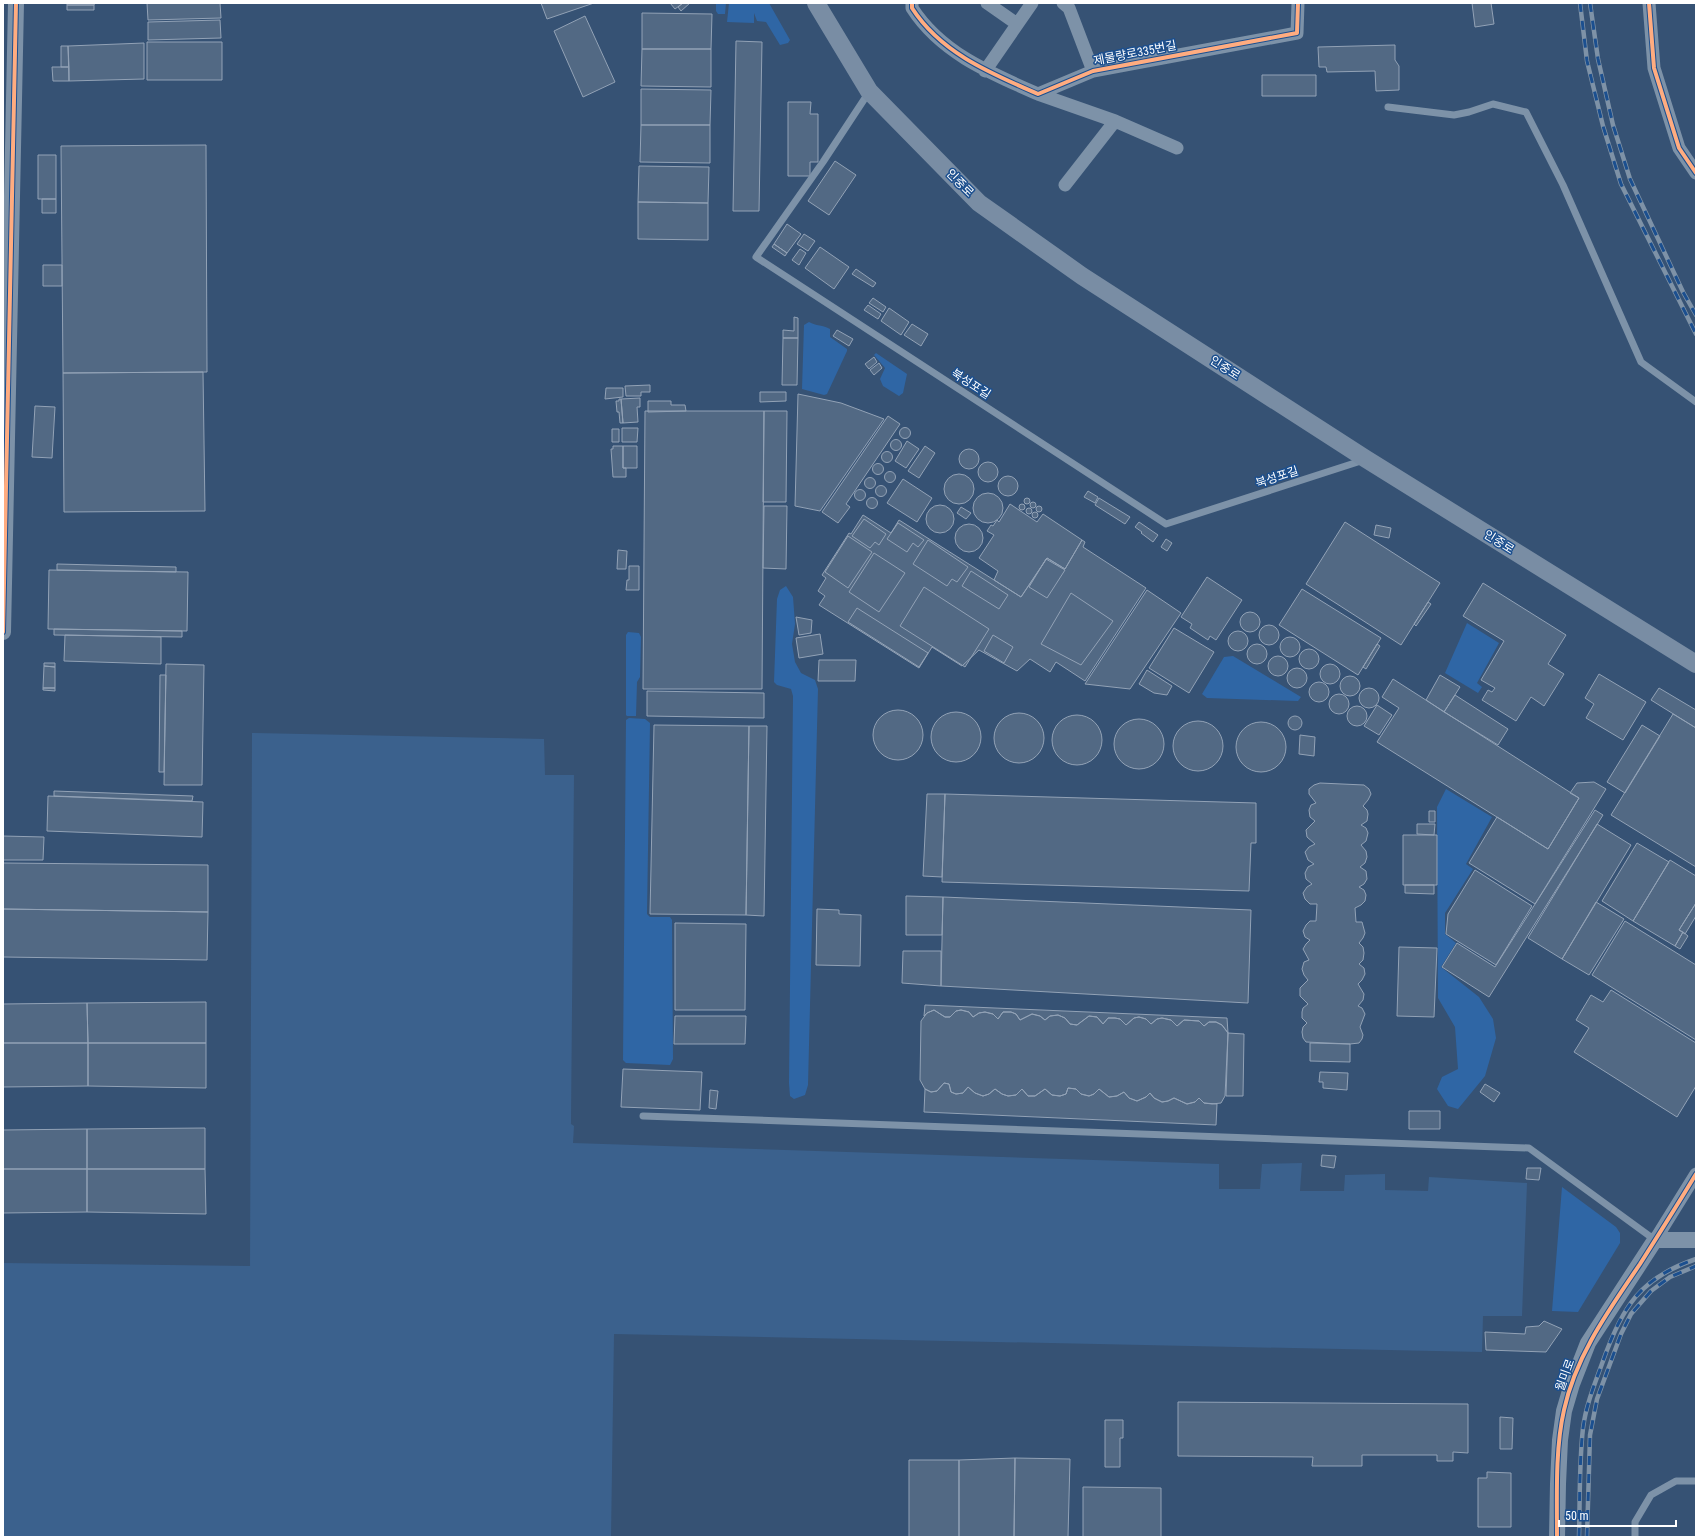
<svg xmlns="http://www.w3.org/2000/svg" width="1699" height="1540" viewBox="0 0 1699 1540" font-family="'Roboto Condensed','Noto Sans KR',sans-serif">
<rect width="100%" height="100%" fill="#365274"/>
<path fill="#2f66a5" d="M716,3H726L725,14H718L716,11Z
M729,3H769L790,40L788,43L780,45L766,22L757,21L754,13V23L727,22Z
M809,322C816,326 823,325 830,329V337L847,349V351L827,394L824,395L802,389L804,325Z
M876,353L907,374L903,393L899,396L883,386L880,379L885,368L874,355Z
M786,586L793,597L795,624L792,644L795,662L801,673L815,680L818,689L808,1085L805,1095L794,1099L790,1096L789,1083L793,696L791,689L777,685L774,682L777,599L780,590Z
M1467,623L1499,643L1477,683L1482,687L1478,693L1445,673Z
M628,632L639,633L641,637L640,677L637,682L636,716H627L626,715V635Z
M1233,656L1301,697L1298,701L1207,698L1202,694L1224,657Z
M629,718L645,719L650,723L647,914L650,917H670L672,920L673,1059L670,1065L626,1063L623,1060L626,720Z
M1446,789L1492,817L1466,864L1473,869L1445,913V934L1456,943L1441,967L1479,997L1493,1019L1496,1038L1485,1076L1458,1109L1448,1106L1437,1089L1442,1077L1458,1069L1455,1027L1438,998L1437,807Z
M1562,1187L1616,1227L1620,1233V1243L1578,1312L1552,1311Z"/>
<path fill="#3b618d" d="M252,733L544,739L545,775H574L571,1124L574,1126L573,1143L1219,1164V1189H1260L1262,1164L1302,1163L1300,1191H1344L1345,1175L1385,1174V1190L1428,1191L1429,1177L1527,1183L1522,1316H1483L1482,1352L614,1334L611,1537H3V1263L250,1266Z"/>
<path fill="#526984" stroke="#92a2b6" d="M67,3H95L94,5H67Z
M147,3H220L221,18L148,20Z
M541,3H594L547,19Z
M670,3H683L675,9Z
M683,3H690L681,11L678,7Z
M1472,3H1491L1494,24L1475,27Z
M67,5H94V10H67Z
M642,13L712,14L711,49H642Z
M585,16L615,82L583,97L554,31Z
M220,20L221,38L148,40V22Z
M736,41L762,42L759,211H733Z
M147,42H222V80H147Z
M144,43V79L69,81L68,46Z
M1395,45V60L1399,66V90L1376,91L1375,71L1327,72L1326,67H1319L1318,47Z
M61,46H68L69,67H61Z
M642,49H711V87L641,86Z
M52,67H69V81H53Z
M1262,75H1316V96H1262Z
M641,89L711,90L710,125H641Z
M788,102H811L810,114H818V162H810V176H788Z
M641,125H710V163L640,162Z
M206,145L207,372L63,373L61,146Z
M38,155H56V199H38Z
M835,161L856,175L829,215L808,201Z
M639,166L709,167L708,203L638,202Z
M42,199H56V213H42Z
M638,202L708,203V240L638,239Z
M787,224L801,234L787,253L774,244Z
M804,234L815,241L808,251L797,244Z
M774,244L787,253L785,256L772,247Z
M820,247L849,267L834,289L805,268Z
M800,249L806,253L799,265L792,260Z
M43,265H62V286H43Z
M856,269L876,283L873,287L852,274Z
M873,298L886,307L883,312L869,303Z
M868,305L881,314L878,319L864,310Z
M889,308L909,322L901,335L881,321Z
M794,317L798,318V338H783V330L794,331Z
M912,324L928,334L921,346L904,335Z
M837,330L853,339L849,346L833,336Z
M783,338H798L797,385H782Z
M874,357L877,362L869,369L865,364Z
M879,363L882,368L874,375L870,370Z
M203,372L205,511L64,512L63,373Z
M650,385V392H641V396H626L625,386Z
M606,388H623V397L605,399Z
M760,392H786V401L760,402Z
M798,394L841,403L884,419L820,511L795,506Z
M640,398V407H637L638,422L623,423L621,399Z
M619,399H621L623,423H620L619,412H617L616,401H619Z
M648,401H671V405H685L686,411L648,412Z
M35,406L55,407L52,458L32,457Z
M645,411H764L762,689H643Z
M764,411H787L786,502H763Z
M888,416L900,424L846,504L850,507L838,523L822,512Z
M899.5 433a5.5 5.5 0 1 1 11 0a5.5 5.5 0 1 1-11 0Z
M622,428H638L637,442H622Z
M612,429H619V442H612Z
M890.5 445a5.5 5.5 0 1 1 11 0a5.5 5.5 0 1 1-11 0Z
M907,441L919,449L906,468L895,461Z
M613,446H623V468H626V477H613L611,449H613Z
M623,446H637V468H623Z
M925,446L935,453L919,478L908,471Z
M959 459a10 10 0 1 1 20 0a10 10 0 1 1-20 0Z
M881.5 457a5.5 5.5 0 1 1 11 0a5.5 5.5 0 1 1-11 0Z
M978 472a10 10 0 1 1 20 0a10 10 0 1 1-20 0Z
M872.5 469a5.5 5.5 0 1 1 11 0a5.5 5.5 0 1 1-11 0Z
M884.5 477a5.5 5.5 0 1 1 11 0a5.5 5.5 0 1 1-11 0Z
M944 489a15 15 0 1 1 30 0a15 15 0 1 1-30 0Z
M998 486a10 10 0 1 1 20 0a10 10 0 1 1-20 0Z
M864.5 483a5.5 5.5 0 1 1 11 0a5.5 5.5 0 1 1-11 0Z
M903,479L932,498L917,522L887,503Z
M875.5 491a5.5 5.5 0 1 1 11 0a5.5 5.5 0 1 1-11 0Z
M854.5 495a5.5 5.5 0 1 1 11 0a5.5 5.5 0 1 1-11 0Z
M1088,491L1098,497L1095,503L1084,497Z
M973 508a15 15 0 1 1 30 0a15 15 0 1 1-30 0Z
M866.5 503a5.5 5.5 0 1 1 11 0a5.5 5.5 0 1 1-11 0Z
M1099,498L1130,517L1125,524L1095,505Z
M1024 501a3 3 0 1 1 6 0a3 3 0 1 1-6 0Z
M1030 505a3 3 0 1 1 6 0a3 3 0 1 1-6 0Z
M1019 507a3 3 0 1 1 6 0a3 3 0 1 1-6 0Z
M1010,504L1037,522L1043,514L1082,540L1065,569L1047,558L1021,597L994,580L998,571L979,558L994,535L987,531L991,525L993,526L997,520L999,522Z
M926 519a14 14 0 1 1 28 0a14 14 0 1 1-28 0Z
M764,506H787L786,569L763,568Z
M1036 509a3 3 0 1 1 6 0a3 3 0 1 1-6 0Z
M961,507L971,513L966,519L957,513Z
M1026 511a3 3 0 1 1 6 0a3 3 0 1 1-6 0Z
M1032 515a3 3 0 1 1 6 0a3 3 0 1 1-6 0Z
M863,515L891,533L899,520L1021,597L1047,558L1065,569L1082,540L1085,542L1083,547L1146,588L1085,681L1056,662L1050,672L1030,659L1017,671L979,650L962,666L932,647L919,668L819,605L825,596L818,591L826,578L822,575L849,533L851,534Z
M864,519L886,534L879,545L875,542L870,548L852,536Z
M1139,522L1158,535L1153,542L1141,533L1142,532L1135,527Z
M1345,522L1440,583L1401,645L1306,584Z
M898,523L924,540L918,547L913,543L907,552L887,539Z
M955 538a14 14 0 1 1 28 0a14 14 0 1 1-28 0Z
M1376,525L1391,528L1389,538L1374,535Z
M848,536L872,552L848,588L825,572Z
M1166,539L1172,543L1167,551L1161,547Z
M928,540L968,567L957,582L952,579L947,586L913,564Z
M618,550L627,551L626,569H617Z
M874,553L905,573L879,612L849,592Z
M1046,559L1065,570L1047,598L1029,587Z
M57,564L176,567V572L57,570Z
M629,566H639V590H626L627,580H629Z
M49,570L188,572L187,631L48,629Z
M971,571L1008,595L999,609L962,586Z
M1207,577L1242,600L1216,640L1210,636L1208,640L1190,628L1192,624L1181,617Z
M1483,583L1566,635L1548,664L1564,674L1544,706L1531,697L1516,721L1482,700L1488,690L1492,692L1495,688L1481,680L1504,641L1463,616Z
M924,587L989,629L965,667L900,626Z
M1302,589L1381,638L1358,675L1279,625Z
M1147,590L1181,613L1130,689L1085,684Z
M1071,593L1113,621L1081,665L1041,644Z
M1428,602L1431,604L1416,626L1414,624Z
M857,608L928,653L919,667L848,622Z
M1240 622a10 10 0 1 1 20 0a10 10 0 1 1-20 0Z
M796,617L812,620L811,633L799,635Z
M1259 635a10 10 0 1 1 20 0a10 10 0 1 1-20 0Z
M1174,628L1214,652L1189,693L1149,668Z
M54,629L182,631V637L54,635Z
M1228 641a10 10 0 1 1 20 0a10 10 0 1 1-20 0Z
M820,634L823,654L799,658L796,638Z
M65,635L161,637V664L64,661Z
M993,635L1013,647L1004,663L984,651Z
M1280 647a10 10 0 1 1 20 0a10 10 0 1 1-20 0Z
M1377,644L1380,646L1366,669L1363,667Z
M1247 654a10 10 0 1 1 20 0a10 10 0 1 1-20 0Z
M1299 659a10 10 0 1 1 20 0a10 10 0 1 1-20 0Z
M1268 666a10 10 0 1 1 20 0a10 10 0 1 1-20 0Z
M819,660H856L855,681H818Z
M44,663H55V667L44,666Z
M166,664L204,665L202,785H164Z
M1320 674a10 10 0 1 1 20 0a10 10 0 1 1-20 0Z
M44,666L55,667V688H43Z
M1287 678a10 10 0 1 1 20 0a10 10 0 1 1-20 0Z
M1147,670L1172,686L1167,695L1154,693L1139,684Z
M1599,674L1646,702L1623,740L1586,718L1594,704L1585,698Z
M160,675H166L164,772H159Z
M1440,675L1460,687L1444,712L1426,700Z
M1340 686a10 10 0 1 1 20 0a10 10 0 1 1-20 0Z
M1393,679L1579,798L1548,849L1377,742L1399,708L1382,697Z
M1309 692a10 10 0 1 1 20 0a10 10 0 1 1-20 0Z
M43,688H55V691L43,690Z
M1659,688L1696,710V728L1651,700Z
M1359 698a10 10 0 1 1 20 0a10 10 0 1 1-20 0Z
M647,691L764,693V718L647,716Z
M1329 704a10 10 0 1 1 20 0a10 10 0 1 1-20 0Z
M1455,695L1508,729L1498,745L1444,712Z
M1377,705L1392,715L1379,735L1364,726Z
M1347 716a10 10 0 1 1 20 0a10 10 0 1 1-20 0Z
M873 735a25 25 0 1 1 50 0a25 25 0 1 1-50 0Z
M931 737a25 25 0 1 1 50 0a25 25 0 1 1-50 0Z
M994 738a25 25 0 1 1 50 0a25 25 0 1 1-50 0Z
M1673,714L1696,728V867L1611,815Z
M1052 740a25 25 0 1 1 50 0a25 25 0 1 1-50 0Z
M1288 723a7 7 0 1 1 14 0a7 7 0 1 1-14 0Z
M1114 744a25 25 0 1 1 50 0a25 25 0 1 1-50 0Z
M1173 746a25 25 0 1 1 50 0a25 25 0 1 1-50 0Z
M1236 747a25 25 0 1 1 50 0a25 25 0 1 1-50 0Z
M654,725L749,726L746,915L650,914Z
M1642,725L1660,736L1625,793L1607,782Z
M749,726H767L764,916L746,915Z
M1300,735L1315,737L1314,756L1299,754Z
M1594,782L1606,789L1535,904L1469,863L1497,817L1548,849L1579,798L1570,793L1577,783Z
M1320,783L1364,785L1369,789L1371,794L1368,800L1363,806L1367,810L1368,814L1367,821L1361,825L1366,828L1368,833L1366,841L1361,845L1366,851L1367,857L1365,863L1360,867L1366,871L1367,879L1364,884L1359,887L1364,890L1366,895L1365,901L1361,905L1355,908L1356,922H1362L1365,933L1363,938L1359,943L1363,947L1364,953L1363,960L1359,964L1364,968L1365,974L1362,980L1358,984L1364,994L1363,1000L1358,1006L1362,1008L1365,1014L1360,1027L1363,1035L1362,1039L1359,1043L1350,1044L1306,1042L1303,1038L1302,1032L1303,1027L1307,1023L1302,1018V1012L1303,1008L1308,1004L1300,996V988L1308,980L1304,975L1302,969L1304,962L1309,960L1303,949L1306,944L1310,940L1305,937L1303,931L1306,925L1310,921H1316L1317,904H1310L1305,899L1303,893L1307,887L1312,884L1306,879L1305,873L1308,867L1314,864L1308,860L1305,852L1309,847L1315,844L1307,837L1306,830L1315,821L1310,817L1309,810L1311,805L1316,803L1309,794V789L1314,785Z
M54,791L193,796L192,801L54,796Z
M927,794H945L942,877L923,876Z
M945,794L1256,803V843H1251L1249,891L942,882Z
M48,796L203,802L202,837L47,831Z
M1595,810L1603,815L1489,997L1442,967L1457,943L1495,967Z
M1429,811H1435V822H1429Z
M1417,824H1435L1434,835L1417,834Z
M1597,824L1631,845L1562,959L1528,938Z
M1403,835H1437V885H1403Z
M3,836L44,837L43,860H3Z
M1637,843L1669,862L1633,921L1602,901Z
M1670,860L1696,876V903L1679,930L1683,932L1675,946L1633,921Z
M3,863L208,865V912L3,909Z
M1475,870L1532,906L1496,965L1446,934L1448,914Z
M1405,885H1434V894L1405,893Z
M906,896L943,897L942,935H906Z
M943,897L1251,910L1248,1003L941,986Z
M1596,902L1624,919L1589,975L1562,959Z
M1696,903V916L1685,934L1679,930Z
M3,909L208,912L207,960L3,957Z
M817,909L839,910V914L861,915L860,966L816,965Z
M1625,921L1696,965V1040L1592,975Z
M675,923L746,924L745,1010H675Z
M1683,932L1688,936L1680,949L1675,946Z
M1399,947L1437,948L1434,1017L1397,1016Z
M903,951H941V986L902,983Z
M1611,990L1696,1043V1086L1677,1117L1574,1052L1589,1028L1576,1020L1591,995L1603,1002Z
M206,1002V1043H88L87,1003Z
M87,1003L88,1043H3V1004Z
M925,1005L1227,1018L1228,1033L1222,1025L1216,1022H1209L1204,1026L1199,1021L1184,1020L1177,1026L1171,1020L1162,1018L1157,1019L1151,1024L1146,1019L1139,1017L1134,1018L1126,1025L1120,1019L1115,1018H1108L1103,1024L1097,1017L1089,1016L1077,1025L1070,1024L1065,1018L1058,1015L1050,1016L1045,1020L1040,1016L1032,1014L1020,1020L1016,1014L1011,1012H1003L998,1019L993,1014L985,1012L979,1013L973,1017L969,1012L961,1010L956,1011L950,1017H945L934,1010L927,1013L924,1016Z
M934,1010L945,1017H950L956,1011L961,1010L969,1012L973,1017L979,1013L985,1012L993,1014L998,1019L1003,1012H1011L1016,1014L1020,1020L1032,1014L1040,1016L1045,1020L1050,1016L1058,1015L1065,1018L1070,1024L1077,1025L1089,1016L1097,1017L1103,1024L1108,1018H1115L1120,1019L1126,1025L1134,1018L1139,1017L1146,1019L1151,1024L1157,1019L1162,1018L1171,1020L1177,1026L1184,1020L1199,1021L1204,1026L1209,1022H1216L1222,1025L1228,1033L1225,1096L1221,1103L1212,1104L1204,1103L1199,1098L1195,1102L1187,1104L1174,1098L1168,1101L1162,1102L1154,1098L1150,1093L1146,1097L1137,1101L1129,1098L1124,1092L1117,1096L1109,1097L1099,1089L1094,1094L1089,1096L1081,1094L1076,1089L1068,1088L1066,1094L1060,1096L1052,1095L1045,1089L1035,1096H1028L1022,1089L1016,1095L1008,1096L1002,1094L995,1089L989,1094L983,1096L975,1093L968,1087L963,1093L956,1094L951,1092L949,1084L944,1083L937,1091L931,1092L925,1089L920,1080L921,1021L927,1013Z
M675,1016H746L745,1044H674Z
M1228,1033L1244,1034L1243,1096H1226Z
M3,1043H88V1086L3,1087Z
M88,1043H206V1088L88,1086Z
M1310,1043L1350,1044V1062L1310,1061Z
M623,1069L702,1072L700,1110L621,1107Z
M1320,1072L1348,1073L1347,1090L1323,1088V1082H1319Z
M944,1083L949,1084L951,1092L956,1094L963,1093L968,1087L975,1093L983,1096L989,1094L995,1089L1002,1094L1008,1096L1016,1095L1022,1089L1028,1096H1035L1045,1089L1052,1095L1060,1096L1066,1094L1068,1088L1076,1089L1081,1094L1089,1096L1094,1094L1099,1089L1109,1097L1117,1096L1124,1092L1129,1098L1137,1101L1146,1097L1150,1093L1154,1098L1162,1102L1168,1101L1174,1098L1187,1104L1195,1102L1199,1098L1204,1103L1217,1104L1216,1125L924,1112L925,1089L931,1092L937,1091Z
M1485,1084L1500,1093L1494,1102L1480,1092Z
M710,1090L718,1091L716,1109L709,1108Z
M1409,1111H1440V1129H1409Z
M205,1128V1169H87V1129Z
M87,1129V1169H3V1130Z
M1322,1155L1336,1156L1334,1168L1321,1166Z
M1527,1168H1541L1539,1180L1526,1179Z
M3,1169H87V1212L3,1213Z
M87,1169H205L206,1214L87,1212Z
M1544,1321L1562,1329L1546,1352L1486,1350L1485,1332L1525,1334L1526,1327L1539,1326Z
M1178,1402L1468,1404V1453L1453,1452V1461H1437V1455H1362V1466H1312L1313,1457L1178,1456Z
M1500,1417L1513,1418L1512,1449H1500Z
M1105,1420H1123V1438H1120V1467H1105Z
M1015,1458L1014,1537H959V1460Z
M1015,1458L1070,1459L1068,1537H1014Z
M909,1460H959V1537H909Z
M1487,1472L1511,1473V1527H1478V1478H1487Z
M1083,1487L1161,1488V1537H1083Z"/>
<g fill="none" stroke-linecap="round" stroke-linejoin="round">
<path stroke="#7d92a8" stroke-width="7" d="M869,92L823,162L756,257L1166,524L1364,460
M1388,107L1454,115L1469,112L1493,104L1526,112L1563,185L1641,362L1696,402
M643,1116L1529,1148L1655,1240
M1635,1537V1522L1651,1495L1676,1481H1696"/>
<path stroke="#7d92a8" stroke-width="13" d="M912,3V8C941,53 990,73 1038,94L1093,71L1297,33L1298,3
M987,3L1017,24
M1063,3L1069,8L1093,71
M1649,3L1654,68L1679,148L1696,173
M985,71L1032,3
M1038,94L1115,121L1177,148
M1065,185L1115,121
M1655,1240L1696,1174"/>
<path stroke="#7d92a8" stroke-width="16" d="M3,632L16,3
M1557,1537L1558,1484L1560,1440L1564,1411L1572,1384L1588,1343L1655,1240H1696"/>
<path stroke="#798da4" stroke-width="18" d="M816,3L869,91L979,203L1082,276L1366,459L1696,664"/>
<defs>
<path id="rail" d="M1580,3L1587,61L1603,126L1621,184L1696,334
M1590,3L1598,59L1613,125L1630,179L1683,292L1696,315
M1579,1537C1580,1501 1579,1464 1583,1428C1586,1405 1595,1383 1603,1361C1622,1307 1640,1278 1696,1259
M1587,1537L1590,1435L1597,1399L1621,1334L1631,1314L1651,1291L1670,1277L1696,1266"/>
</defs>
<use href="#rail" stroke="#7e92a7" stroke-width="4.5"/>
<use href="#rail" stroke="#1b4f8f" stroke-width="3" stroke-dasharray="9" stroke-linecap="butt"/>
<defs>
<path id="cycleway" d="M912,3V8C941,53 990,73 1038,94L1093,71L1297,33L1298,3
M1649,3L1654,68L1679,148L1696,173
M3,632L16,3
M1557,1537C1557,1497 1555,1449 1564,1410C1576,1355 1609,1310 1640,1264C1659,1234 1678,1204 1696,1174"/>
</defs>
<use href="#cycleway" stroke="#1b4f8f" stroke-width="6"/>
<use href="#cycleway" stroke="#ffac80" stroke-width="4"/>
</g>
<g text-anchor="middle" stroke-width="3" stroke-linejoin="round" paint-order="stroke">
<g font-size="12" fill="#fff" stroke="#1b4f8f">
<text transform="translate(1135 53) rotate(-11)" y="4">제물량로335번길</text>
<text transform="translate(960 183) rotate(45)" y="4">인중로</text>
<text transform="translate(1225 368) rotate(33)" y="4">인중로</text>
<text transform="translate(971 384) rotate(33)" y="4">북성포길</text>
<text transform="translate(1277 477) rotate(-18)" y="4">북성포길</text>
<text transform="translate(1499 542) rotate(32)" y="4">인중로</text>
<text transform="translate(1565 1375) rotate(-70)" y="4">월미로</text>
</g>
</g>
<rect width="1699" height="1540" fill="none" stroke="#ffffff" stroke-width="8"/>
<path d="M1559 1520v6h117v-6" fill="none" stroke="#ffffff" stroke-width="2"/>
<text x="1565" y="1520" font-size="12" fill="#ffffff" stroke="#1b4f8f" stroke-width="3" paint-order="stroke">50 m</text>
</svg>
